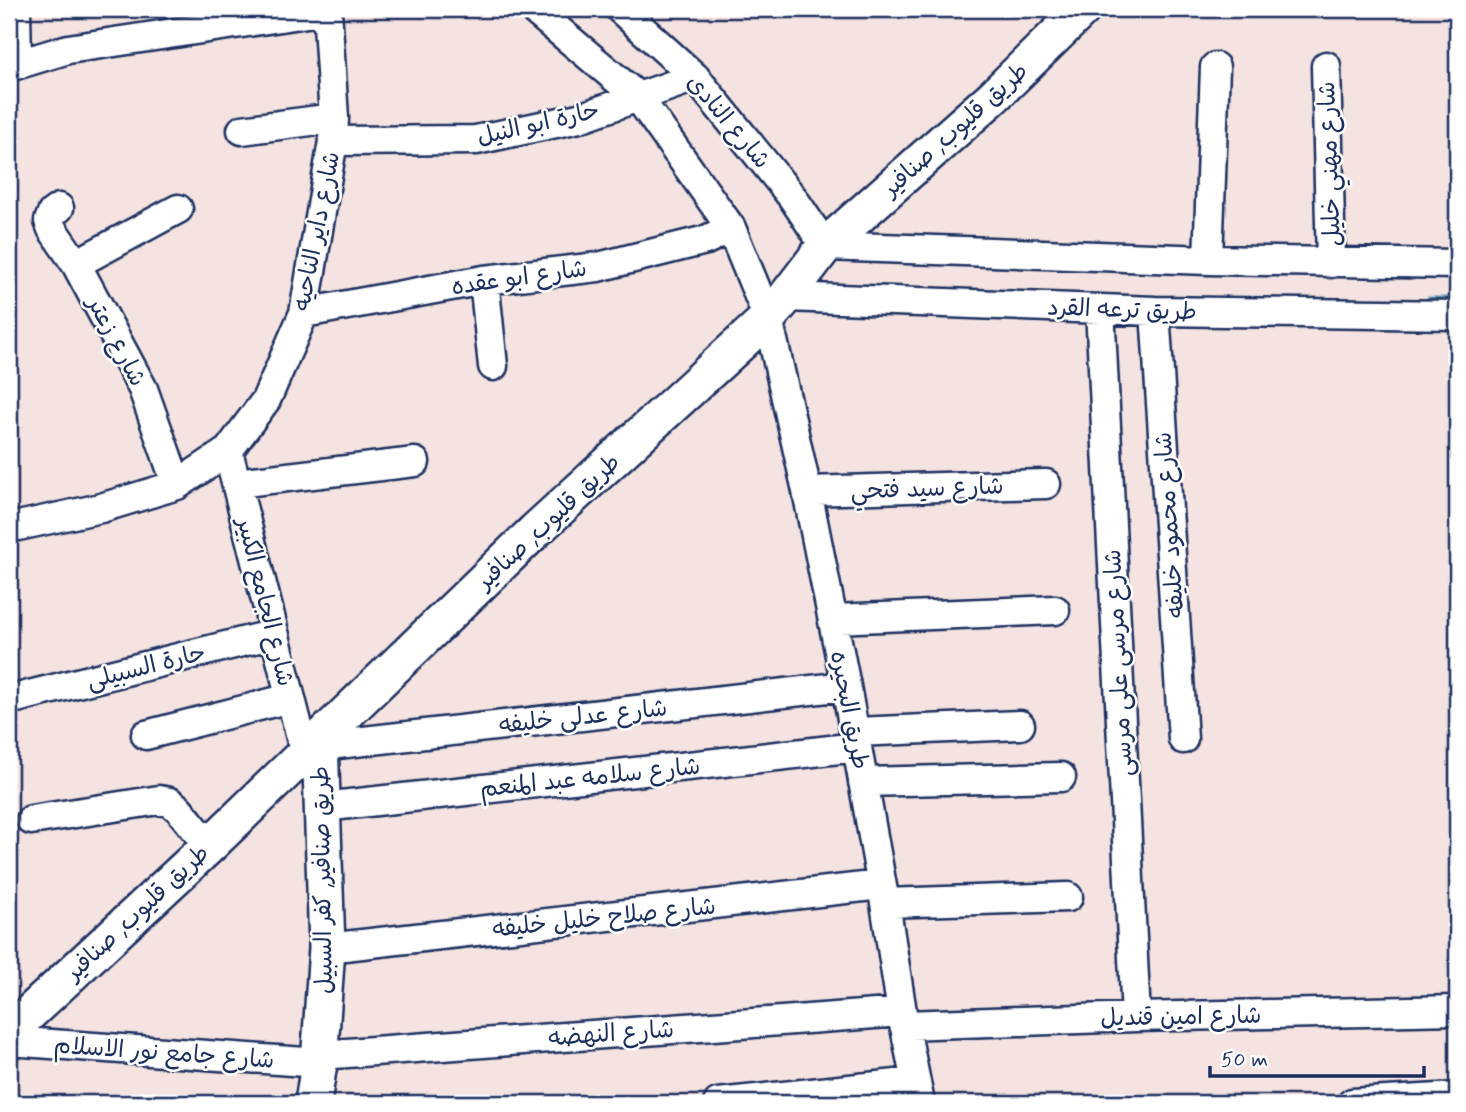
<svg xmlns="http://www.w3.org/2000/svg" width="1466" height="1112" viewBox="0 0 1466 1112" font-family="Mynerve,'Playpen Sans Arabic',sans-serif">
<rect width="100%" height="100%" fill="#f4e3e0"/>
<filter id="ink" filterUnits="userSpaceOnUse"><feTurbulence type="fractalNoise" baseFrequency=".0143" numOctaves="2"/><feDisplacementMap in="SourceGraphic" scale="14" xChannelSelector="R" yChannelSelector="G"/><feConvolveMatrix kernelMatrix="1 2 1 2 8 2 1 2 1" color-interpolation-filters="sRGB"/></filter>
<g filter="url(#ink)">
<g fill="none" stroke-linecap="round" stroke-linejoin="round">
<path stroke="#6198b3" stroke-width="9" d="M1429,301H1457"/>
<defs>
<path id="minor" d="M16,9L17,64
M533,9L638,97L731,228L768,318L807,491L846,686L885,903L902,1012L920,1103
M620,9L695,77L793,198L825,246L1208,260L1457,264
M1326,66L1331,263
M9,67L68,49L327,10
M242,130L334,118
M333,141L476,140L579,118L695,77
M59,208L52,213L49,221L52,229L76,264L143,389L177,485
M1208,260L1215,67
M76,264L178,209
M484,280L493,366
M786,297L1155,311L1457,315
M1100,309L1136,1017
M1155,311L1183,739
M304,313L484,280L598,267L706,240L731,228
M228,451L305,754
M236,483L415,462
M807,491L1046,484
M9,528L101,508L177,485L228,451L266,400L304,313L333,141L334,118L327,9
M833,619L1055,610
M17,698L274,634
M855,732L1020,725
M146,735L290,698
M320,746L846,686
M863,782L1061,777
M323,807L857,747
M31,820L159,800L170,802L179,809L209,846
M885,903L1068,897
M327,948L881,885
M904,1025L1136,1017L1457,1010
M9,1041L319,1063
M320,1055L902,1012
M718,1103L915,1082
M1352,1103L1457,1097"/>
<path id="tertiary" d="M9,1032L209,846L536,530L768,318L786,297L825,246L994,96L1083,9
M313,1103L319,1063L327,948L320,739"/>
</defs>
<use href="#minor" stroke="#1b2f5e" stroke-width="33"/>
<use href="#tertiary" stroke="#1b2f5e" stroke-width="40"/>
<use href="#minor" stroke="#fff" stroke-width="28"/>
<use href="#tertiary" stroke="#fff" stroke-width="35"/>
</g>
</g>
<g text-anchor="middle" stroke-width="5" stroke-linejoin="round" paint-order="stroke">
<g font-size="24" fill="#1b2f5e" stroke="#fff">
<text transform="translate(729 121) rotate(50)" y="8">شارع النادى</text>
<text transform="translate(538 123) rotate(-13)" y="8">حارة ابو النيل</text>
<text transform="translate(955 129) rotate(-42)" y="8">طريق قليوب, صنافير</text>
<text transform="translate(1329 164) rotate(-92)" y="8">شارع مهني خليل</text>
<text transform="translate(316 231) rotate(-79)" y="8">شارع داير الناحيه</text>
<text transform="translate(519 277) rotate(-8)" y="8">شارع ابو عقده</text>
<text transform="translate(1122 309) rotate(2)" y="8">طريق ترعه القرد</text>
<text transform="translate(117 341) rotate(62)" y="8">شارع زعتر</text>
<text transform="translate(927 488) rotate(-2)" y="8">شارع سيد فتحي</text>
<text transform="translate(548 521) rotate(-43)" y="8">طريق قليوب, صنافير</text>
<text transform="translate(1169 525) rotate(-94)" y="8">شارع محمود خليفه</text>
<text transform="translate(266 602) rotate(76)" y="8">شارع الجامع الكبير</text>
<text transform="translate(1118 663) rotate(-93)" y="8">شارع مرسى على مرسى</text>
<text transform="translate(146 666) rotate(-14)" y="8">حارة السبيلى</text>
<text transform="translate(850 710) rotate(79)" y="8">طريق البحيره</text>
<text transform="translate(583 716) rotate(-6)" y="8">شارع عدلى خليفه</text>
<text transform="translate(590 777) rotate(-6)" y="8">شارع سلامه عبد المنعم</text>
<text transform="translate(322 880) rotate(-91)" y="8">طريق صنافير, كفر السبيل</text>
<text transform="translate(137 912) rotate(-43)" y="8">طريق قليوب, صنافير</text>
<text transform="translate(604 917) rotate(-6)" y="8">شارع صلاح خليل خليفه</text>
<text transform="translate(1181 1016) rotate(-1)" y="8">شارع امين قنديل</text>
<text transform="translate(611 1033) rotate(-4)" y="8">شارع النهضه</text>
<text transform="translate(164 1052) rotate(4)" y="8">شارع جامع نور الاسلام</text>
</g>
</g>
<rect width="1466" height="1112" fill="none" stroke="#fff" stroke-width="35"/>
<rect x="18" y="18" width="1431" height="1077" fill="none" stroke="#1b2f5e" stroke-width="2.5" filter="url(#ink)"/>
<path d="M1210 1066v10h214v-10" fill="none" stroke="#1b2f5e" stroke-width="3.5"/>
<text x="1221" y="1066" font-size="21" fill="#1b2f5e" stroke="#ffffff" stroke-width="5" paint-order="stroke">50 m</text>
</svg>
